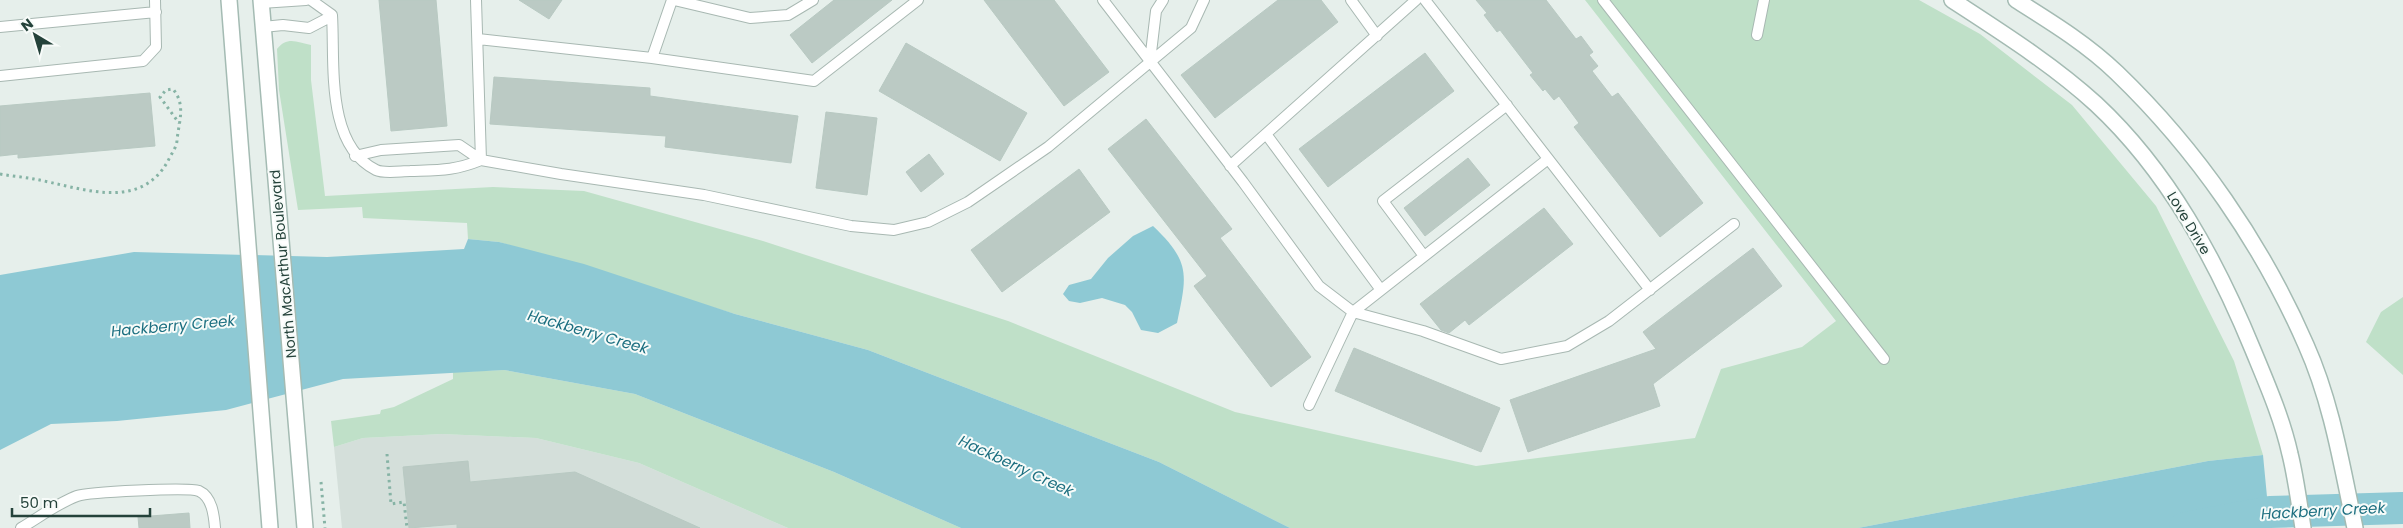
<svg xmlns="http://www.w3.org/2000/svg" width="2403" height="528" viewBox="0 0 2403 528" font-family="Poppins,sans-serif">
<rect width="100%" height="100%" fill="#e6efeb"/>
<path fill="#d4dfda" d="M442,434L536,438L639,463L788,528H342L334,447L363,438Z"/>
<path fill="#bfe0c8" d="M1585,0H1919L1980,34L2072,105L2156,206L2234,361L2263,455L2208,461L1858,528H1290L1159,462L868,350L735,314L499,242L468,239L467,223L363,218L362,207L298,210L279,90L277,49C287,36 297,42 311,45V80L325,196L493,187L584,191L763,241L1008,321L1235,412L1476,466L1695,438L1721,369L1802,347L1836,321Z
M2403,297V375L2366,342L2381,312Z
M504,370L635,394L834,472L961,528H788L639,463L536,438L442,434L363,438L334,447L331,421L380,414L381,410L394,407L453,379V372Z"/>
<path fill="#8ec9d4" d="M1153,226C1191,262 1187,275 1177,323L1158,333L1141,330L1132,312L1125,305L1102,298L1080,303L1069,301L1063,294L1069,285L1091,279L1108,258L1133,236Z
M468,239L499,242L584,264L735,314L868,350L1159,462L1290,528H961L834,472L635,394L504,370L343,379L226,410L117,421L51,424L0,450V275L134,252L327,257L464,249Z
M2263,455L2270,528H1858L2208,461Z"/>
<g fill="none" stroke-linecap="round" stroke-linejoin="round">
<path stroke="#8ec9d4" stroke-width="32" d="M2185,528L2270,512L2403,508"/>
</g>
<path fill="#bbcac4" stroke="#b8c9c2" d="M379,0H436L447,126L391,131Z
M519,0H562L549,19Z
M834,0H892L812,63L790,35Z
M984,0H1054L1109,72L1064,106Z
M1278,0H1321L1338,22L1215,118L1181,75Z
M1476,0H1546L1576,39L1581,36L1593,52L1589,55L1598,66L1592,71L1612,97L1618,93L1703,203L1660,237L1574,127L1579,123L1559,96L1554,100L1545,89L1543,91L1530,75L1533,73L1500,30L1497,32L1484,15L1487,13Z
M906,43L1027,113L1000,161L879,91Z
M1425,53L1454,91L1328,187L1299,149Z
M494,77L650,88V96L798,116L791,163L665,147L666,136L490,124Z
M150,93L155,146L18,158V154L0,156V106Z
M826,112L877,118L867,195L816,188Z
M1146,119L1232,229L1220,238L1311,357L1271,387L1194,286L1207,276L1108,149Z
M929,154L944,174L921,192L906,172Z
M1468,158L1490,185L1425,236L1404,208Z
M1079,169L1110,212L1002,292L971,250Z
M1544,208L1573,244L1469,325L1465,320L1449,333L1441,330L1420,304Z
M1753,248L1782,286L1653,384L1660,406L1528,452L1510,400L1656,349L1643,332Z
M1354,348L1500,408L1481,452L1335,391Z
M468,461L470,482L575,472L700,528H457V524L409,528L403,467Z
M189,513L190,528H139L138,517Z"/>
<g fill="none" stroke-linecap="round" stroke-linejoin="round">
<defs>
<path id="lane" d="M311,0L332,15C335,63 325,145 376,170C384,174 401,171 410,171C439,170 454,171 481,160
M476,0L481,160
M674,0L750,18L788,15L813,0
M1103,0L1243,182L1319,286L1353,312L1423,331L1501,359L1567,346L1609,321L1734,224
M1351,0L1377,36
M1425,0L1650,290
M1603,0L1884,359
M261,3L306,0
M0,27L156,12
M263,27L283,25L309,28L332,16
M1757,35L1764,0
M478,39L652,58L814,81L918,0
M652,58L672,0
M1150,61L1156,11L1163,0
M0,76L143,61L156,47L155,0
M1266,134L1381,290
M355,156L381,150L459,145L481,160L561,174L704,195L851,226L894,230L928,222L968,202L1048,147L1191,28L1204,0
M1230,166L1416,0
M1424,256L1383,201L1507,105
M1309,405L1353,312L1548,159
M21,528C38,518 58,503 77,496C88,492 188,487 199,491C212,497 214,515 215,528"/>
<path id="secondary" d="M229,0L270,528
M261,0L305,528
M1952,0C2001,32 2052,64 2096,104C2168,171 2216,260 2253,350C2267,384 2282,418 2290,454C2296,478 2299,503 2303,528
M2016,0C2051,22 2087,44 2117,73C2197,150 2262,244 2306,345C2332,403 2342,467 2355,528"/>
</defs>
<use href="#lane" stroke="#a8b8b2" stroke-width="12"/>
<use href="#secondary" stroke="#a4bbb3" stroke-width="18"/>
<path stroke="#86b3a5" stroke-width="3" stroke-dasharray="2.5 4" stroke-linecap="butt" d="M0,174C11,176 23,177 34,179C79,187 139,213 168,161C171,154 177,147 177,140C179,121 186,105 173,89L166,90L160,97L179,123
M387,454L391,504L404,502L407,528
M321,482L325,528"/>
<use href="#lane" stroke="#fff" stroke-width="10"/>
<use href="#secondary" stroke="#fff" stroke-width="15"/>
</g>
<g text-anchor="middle" stroke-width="4" stroke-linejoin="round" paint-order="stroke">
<g font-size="14" fill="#24423a" stroke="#f7fbf9">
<text transform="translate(2189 223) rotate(59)" y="5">Love Drive</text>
<text transform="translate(283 264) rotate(-95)" y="5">North MacArthur Boulevard</text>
</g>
<g font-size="15" font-style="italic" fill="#1c6f80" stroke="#f7fbf9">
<text transform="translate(173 326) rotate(-5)" y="5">Hackberry Creek</text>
<text transform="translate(588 332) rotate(16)" y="5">Hackberry Creek</text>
<text transform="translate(1016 466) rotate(25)" y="5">Hackberry Creek</text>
<text transform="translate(2323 511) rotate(-3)" y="5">Hackberry Creek</text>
</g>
</g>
<g transform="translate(35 35) rotate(322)" stroke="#f7fbf9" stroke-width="4" paint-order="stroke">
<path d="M0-4L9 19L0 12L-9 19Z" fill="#24423a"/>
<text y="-8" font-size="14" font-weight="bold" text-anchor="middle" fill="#24423a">N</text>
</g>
<path d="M12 508v8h138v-8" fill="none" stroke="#24423a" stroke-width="2.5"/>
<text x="20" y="508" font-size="15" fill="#24423a" stroke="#f7fbf9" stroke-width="4" paint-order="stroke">50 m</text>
</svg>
